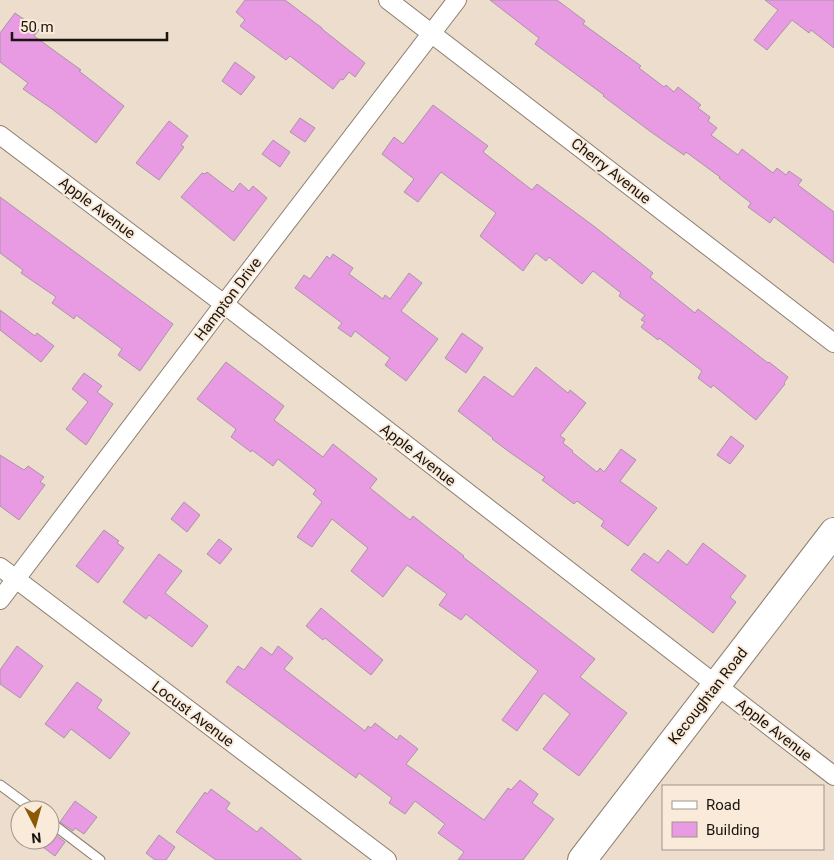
<svg xmlns="http://www.w3.org/2000/svg" width="834" height="860" viewBox="0 0 834 860" font-family="Roboto,sans-serif">
<rect width="100%" height="100%" fill="#ecddcc"/>
<path fill="#e89be2" stroke="#a796a5" d="M245,0H285L322,28V29L365,63L355,77L349,72L343,80L341,79L333,89L290,56L286,60L240,26L245,20L236,12Z
M490,0H557L585,21L583,24L641,66L639,68L664,87L666,85L674,92L678,87L701,105L698,108L710,117L708,121L717,128L711,135L738,155L742,149L773,173L777,168L786,175L789,171L802,180L798,185L834,212V263L774,217L770,223L748,207L751,203L719,178L720,177L686,152L684,155L651,132L603,96L604,95L535,44L539,38Z
M765,0H834V48L811,30L809,33L792,20L767,50L754,40L778,10Z
M15,13L39,30L34,36L81,70L79,71L124,106L96,143L52,109L23,89L28,83L0,62V33Z
M235,62L255,77L241,95L222,81Z
M433,105L488,146L483,152L532,190L537,184L595,227L653,273L650,277L695,313L698,309L768,363L769,362L788,377L784,383L785,384L756,420L713,385L711,388L698,378L702,371L659,338L658,340L641,327L645,322L641,320L645,315L619,296L621,293L593,271L582,284L549,257L546,261L536,253L523,271L480,236L496,213L441,172L418,202L404,192L414,179L382,154L394,137L403,144Z
M300,118L315,128L305,142L290,132Z
M169,121L188,136L181,145L184,147L159,180L136,163Z
M273,140L290,152L280,167L262,154Z
M207,172L233,192L240,183L249,191L253,186L267,198L234,241L181,197L202,173L205,174Z
M0,197L173,324L140,371L118,355L122,349L76,315L74,319L52,303L56,297L21,273L23,270L0,253Z
M333,254L353,268L349,274L383,299L385,295L390,299L409,273L422,283L401,311L438,339L406,381L385,365L390,358L355,331L351,337L338,328L342,323L295,288L304,275L310,279L327,256L330,259Z
M0,310L35,336L37,333L54,346L41,362L0,330Z
M462,333L483,348L466,373L445,358Z
M226,362L284,406L274,420L323,457L333,444L377,479L370,488L410,520L413,516L433,532L464,556L463,557L595,659L580,677L627,713L579,776L543,749L570,714L544,693L517,731L502,720L538,671L466,614L461,620L439,605L447,594L407,565L383,597L351,571L368,548L332,519L312,547L297,537L322,502L313,494L316,490L278,459L273,466L252,450L251,452L231,437L236,429L197,399Z
M536,367L568,393L570,390L586,403L560,436L565,439L563,443L573,451L572,452L597,472L600,468L604,472L621,449L636,460L620,481L657,508L628,546L601,526L604,521L577,501L574,504L542,480L545,477L508,451L492,439L493,438L458,411L484,376L513,397Z
M84,373L102,386L97,392L113,404L86,445L66,429L88,402L72,389Z
M731,436L744,446L730,464L717,455Z
M0,455L24,470L28,466L44,477L40,482L45,485L19,520L0,506Z
M184,502L200,515L187,532L171,519Z
M104,530L119,541L117,543L124,548L98,583L76,566Z
M219,539L232,549L220,564L207,554Z
M703,543L746,576L730,597L736,602L713,633L631,570L644,553L658,563L668,550L687,565Z
M159,554L182,571L165,593L208,626L192,647L149,615L146,619L123,602Z
M321,608L383,660L371,675L325,638L323,640L306,626Z
M17,646L43,666L20,698L0,684V670Z
M278,646L293,658L284,669L365,731L368,726L371,728L375,723L397,740L400,735L418,749L406,764L484,820L508,788L511,790L520,780L538,794L532,803L554,819L523,860H458L464,852L438,833L445,824L415,801L405,814L389,803L392,798L359,773L356,778L226,682L238,666L244,670L261,647L272,655Z
M77,682L102,700L97,708L130,733L110,759L71,729L64,738L45,724Z
M211,789L230,803L226,809L257,832L261,827L302,860H216L176,832L205,792L207,794Z
M75,801L97,817L84,834L75,828L73,831L60,822Z
M50,832H52L65,842L55,856L40,845L44,840H50Z
M159,835L175,847L166,860H155L146,853Z"/>
<g fill="none" stroke-linecap="round" stroke-linejoin="round">
<defs>
<path id="lane" d="M0,785L34,810
M50,822L100,860"/>
<path id="street" d="M388,0L834,343
M0,135L224,304L834,776
M0,567L387,860
M0,600L224,304L457,0"/>
<path id="primary" d="M582,860L834,532"/>
</defs>
<use href="#lane" stroke="#8d7f70" stroke-width="11"/>
<use href="#street" stroke="#8d7f70" stroke-width="20"/>
<use href="#primary" stroke="#8d7f70" stroke-width="30"/>
<use href="#lane" stroke="#fff" stroke-width="9"/>
<use href="#street" stroke="#fff" stroke-width="18"/>
<use href="#primary" stroke="#fff" stroke-width="28"/>
</g>
<g text-anchor="middle" stroke-width="4" stroke-linejoin="round" paint-order="stroke">
<g font-size="15" fill="#1a150f" stroke="#f9ead9">
<text transform="translate(611 171) rotate(38)" y="5">Cherry Avenue</text>
<text transform="translate(97 208) rotate(37)" y="5">Apple Avenue</text>
<text transform="translate(228 299) rotate(-53)" y="5">Hampton Drive</text>
<text transform="translate(418 455) rotate(38)" y="5">Apple Avenue</text>
<text transform="translate(708 696) rotate(-52)" y="5">Kecoughtan Road</text>
<text transform="translate(193 714) rotate(37)" y="5">Locust Avenue</text>
<text transform="translate(774 730) rotate(38)" y="5">Apple Avenue</text>
</g>
</g>
<rect x="662" y="785" width="162" height="65" fill="#f9ead9" stroke="#a09588"/>
<rect x="672" y="801" width="25" height="8" fill="#ffffff" stroke="#a09588"/>
<text x="706" y="810" font-size="15" fill="#1a150f">Road</text>
<rect x="672" y="822" width="25" height="15" fill="#e89be2" stroke="#a09588"/>
<text x="706" y="835" font-size="15" fill="#1a150f">Building</text>
<g transform="translate(35 825) rotate(174)"><circle r="24" fill="#f9ead9" stroke="#a09588"/>
<path d="M0-4L9 19L0 12L-9 19Z" fill="#8a5901"/>
<text y="-8" font-size="14" font-weight="bold" text-anchor="middle" fill="#1a150f">N</text>
</g>
<path d="M12 32v8h155v-8" fill="none" stroke="#1a150f" stroke-width="2.5"/>
<text x="20" y="32" font-size="15" fill="#1a150f" stroke="#f9ead9" stroke-width="4" paint-order="stroke">50 m</text>
</svg>
